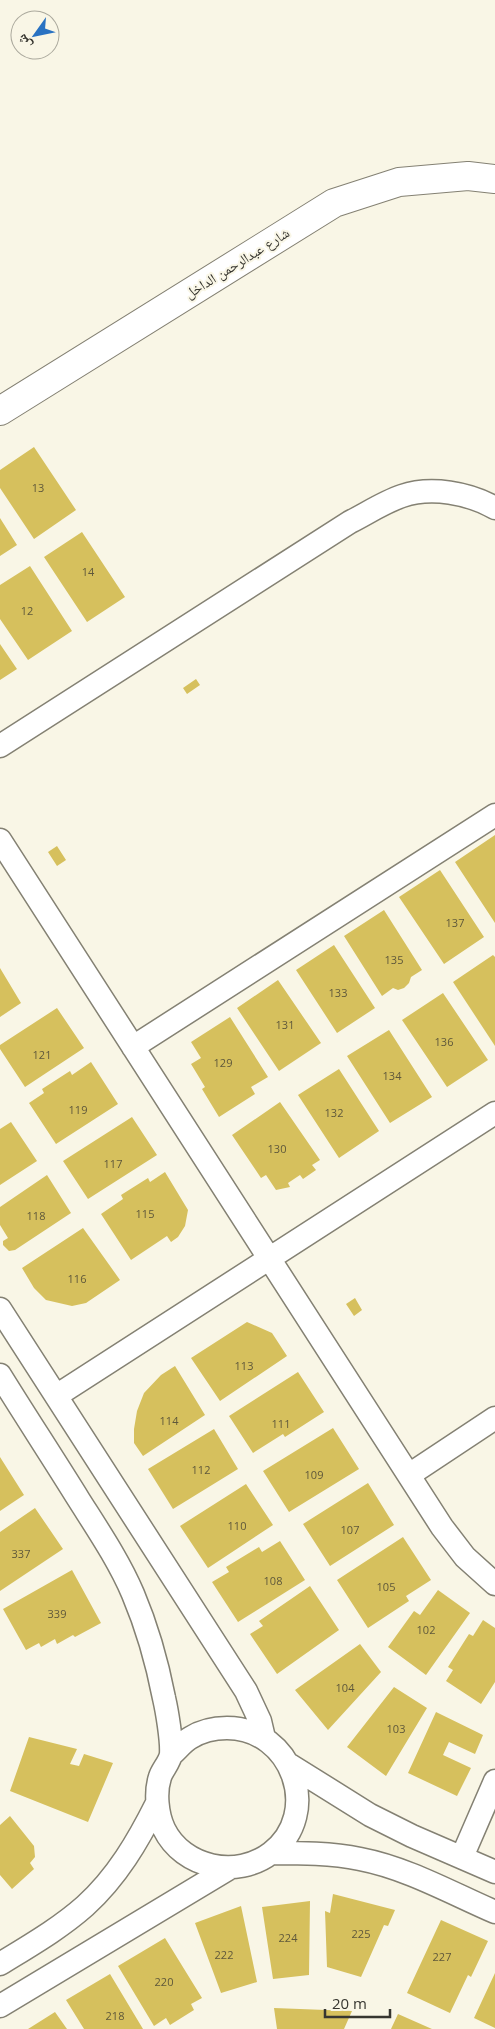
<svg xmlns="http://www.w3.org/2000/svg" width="495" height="2029" viewBox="0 0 495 2029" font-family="'Open Sans','Noto Naskh Arabic',sans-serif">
<rect width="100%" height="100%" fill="#f9f6e6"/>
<path fill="#d6c05d" d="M34,447L76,510L34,539L0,488V470Z
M0,518L17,545L0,556Z
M82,532L125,597L87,622L44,557Z
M30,566L72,631L28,660L0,619V585Z
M0,644L17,669L0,680Z
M196,679L200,685L187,694L183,688Z
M495,835V923L455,862Z
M57,846L66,860L57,866L48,852Z
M440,870L484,937L444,964L399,897Z
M384,910L422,970L411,977L409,983L404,988L398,990L393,988L382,996L344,936Z
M334,945L375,1008L337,1033L296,970Z
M493,955L495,957V1046L453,982Z
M0,968L21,1003L0,1017Z
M278,980L321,1043L279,1071L237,1008Z
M443,993L488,1060L447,1087L402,1020Z
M57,1008L84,1048L25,1087L0,1049V1045Z
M230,1017L268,1077L251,1087L255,1094L219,1117L202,1089L205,1087L191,1064L201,1058L191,1042Z
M389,1030L432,1097L390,1123L347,1056Z
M91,1062L118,1104L56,1144L29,1103L44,1093L42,1089L70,1071L72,1075Z
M339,1069L379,1131L339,1158L298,1095Z
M280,1102L320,1160L312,1165L316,1170L303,1179L300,1175L288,1183L290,1187L276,1190L266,1175L261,1178L232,1135Z
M132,1117L157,1155L88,1199L63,1161Z
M11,1122L37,1161L0,1185V1129Z
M165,1172L188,1210L185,1226L178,1237L171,1242L167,1236L131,1260L101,1214L123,1199L121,1195L148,1178L150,1182Z
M47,1175L71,1213L15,1250L9,1251L3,1245V1241L8,1238L0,1225V1207Z
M83,1228L120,1280L86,1303L72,1306L46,1300L34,1288L22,1268Z
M355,1298L362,1310L354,1316L346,1304Z
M247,1322L272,1333L287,1356L220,1401L191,1358Z
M175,1366L205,1415L143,1456L134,1443V1429L137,1411L144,1393L161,1375Z
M298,1372L324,1412L285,1437L283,1434L253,1453L229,1416Z
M333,1428L359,1469L289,1512L263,1471Z
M214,1429L238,1469L173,1509L148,1469Z
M0,1457L24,1495L0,1511Z
M368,1483L394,1525L330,1566L303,1524Z
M246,1484L273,1525L208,1568L180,1526Z
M35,1508L63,1549L0,1591V1532Z
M403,1537L431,1580L406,1596L409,1601L368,1628L337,1580Z
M280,1541L305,1580L238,1622L212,1582L229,1572L226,1567L259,1547L262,1552Z
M72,1570L101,1623L75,1637L73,1635L57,1644L55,1639L41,1647L39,1643L26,1650L3,1609Z
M310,1586L339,1630L277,1674L250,1634L263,1626L259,1621Z
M438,1590L470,1613L426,1675L388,1647L414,1611L420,1615Z
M483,1620L495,1628V1682L481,1704L446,1681L453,1670L448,1667L469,1634L473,1636Z
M360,1644L381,1672L328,1730L295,1690Z
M394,1687L427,1708L386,1776L347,1747Z
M436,1712L483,1735L475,1754L449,1742L443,1755L471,1768L457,1796L408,1773Z
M29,1737L77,1749L70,1764L79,1766L84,1754L113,1763L88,1822L10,1791Z
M10,1816L34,1846L35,1857L30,1863L34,1869L12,1889L0,1875V1825Z
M333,1894L395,1910L388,1926L384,1925L361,1977L327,1967L325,1911L330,1913Z
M310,1901L309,1975L273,1979L262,1907Z
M241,1906L257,1982L221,1993L195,1923Z
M441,1920L488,1941L471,1977L468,1975L450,2013L407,1993Z
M165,1938L202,1998L191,2004L194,2010L170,2025L166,2018L154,2026L118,1966Z
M495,1973V2028L474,2018Z
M110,1974L143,2029H84L66,2000Z
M274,2008L352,2011L344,2029H277Z
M55,2012L67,2029H28Z
M398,2014L432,2029H391Z"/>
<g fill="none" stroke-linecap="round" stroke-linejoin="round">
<defs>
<path id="street" d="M0,746L350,522C366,514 384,502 402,496C431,486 469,493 495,508
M0,840L442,1527L465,1557L495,1584
M133,1047L495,815
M0,1309L246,1691L260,1721L264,1738
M0,1375C26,1417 53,1458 79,1500C98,1530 119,1561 133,1594C147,1627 157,1662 164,1698C167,1711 172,1741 171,1754C170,1762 162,1770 160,1777C155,1792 157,1814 164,1829C183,1868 237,1879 271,1853C323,1813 292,1728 227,1728C215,1728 201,1731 190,1738C183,1742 177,1750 171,1755
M56,1396L495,1113
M409,1475L495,1418
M290,1765L370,1815L412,1836L495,1872
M272,1853C301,1853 331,1853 360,1859C407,1868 451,1893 495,1912
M462,1857L495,1781
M0,1964C29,1946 59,1929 85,1906C117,1877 138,1841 157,1803
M0,2006L228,1869"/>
<path id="secondary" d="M0,411L334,203L399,182L468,176L495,179"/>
</defs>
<use href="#street" stroke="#848173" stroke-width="25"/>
<use href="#secondary" stroke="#848173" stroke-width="30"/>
<use href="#street" stroke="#fff" stroke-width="22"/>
<use href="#secondary" stroke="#fff" stroke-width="28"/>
</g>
<g text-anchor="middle" stroke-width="4" stroke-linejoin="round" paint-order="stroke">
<g font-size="11" fill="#5f583b">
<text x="38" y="492">13</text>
<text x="88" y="576">14</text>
<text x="27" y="615">12</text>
<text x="455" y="927">137</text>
<text x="394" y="964">135</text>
<text x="338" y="997">133</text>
<text x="285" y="1029">131</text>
<text x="444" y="1046">136</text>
<text x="42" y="1059">121</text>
<text x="223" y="1067">129</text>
<text x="392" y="1080">134</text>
<text x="78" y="1114">119</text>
<text x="334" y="1117">132</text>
<text x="277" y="1153">130</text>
<text x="113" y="1168">117</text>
<text x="145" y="1218">115</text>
<text x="36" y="1220">118</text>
<text x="77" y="1283">116</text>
<text x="244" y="1370">113</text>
<text x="169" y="1425">114</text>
<text x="281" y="1428">111</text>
<text x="201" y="1474">112</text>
<text x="314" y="1479">109</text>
<text x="237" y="1530">110</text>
<text x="350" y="1534">107</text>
<text x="21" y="1558">337</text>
<text x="273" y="1585">108</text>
<text x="386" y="1591">105</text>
<text x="57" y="1618">339</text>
<text x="426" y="1634">102</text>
<text x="345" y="1692">104</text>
<text x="396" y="1733">103</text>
<text x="361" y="1938">225</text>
<text x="288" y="1942">224</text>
<text x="224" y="1959">222</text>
<text x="442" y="1961">227</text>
<text x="164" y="1986">220</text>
<text x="115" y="2020">218</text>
</g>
<g font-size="14" fill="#373630" stroke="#f9f6e6">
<text transform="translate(237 263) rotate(-32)" y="5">شارع عبدالرحمن الداخل</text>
</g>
</g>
<g transform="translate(35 35) rotate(237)"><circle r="24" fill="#f9f6e6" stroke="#aba99d"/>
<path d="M0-4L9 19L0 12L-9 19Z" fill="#2972c2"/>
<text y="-8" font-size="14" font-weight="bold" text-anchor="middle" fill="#373630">ش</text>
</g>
<path d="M325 2009v8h65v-8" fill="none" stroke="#373630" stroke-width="2.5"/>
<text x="332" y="2009" font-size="15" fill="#373630" stroke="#f9f6e6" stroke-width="4" paint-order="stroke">20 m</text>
</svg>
